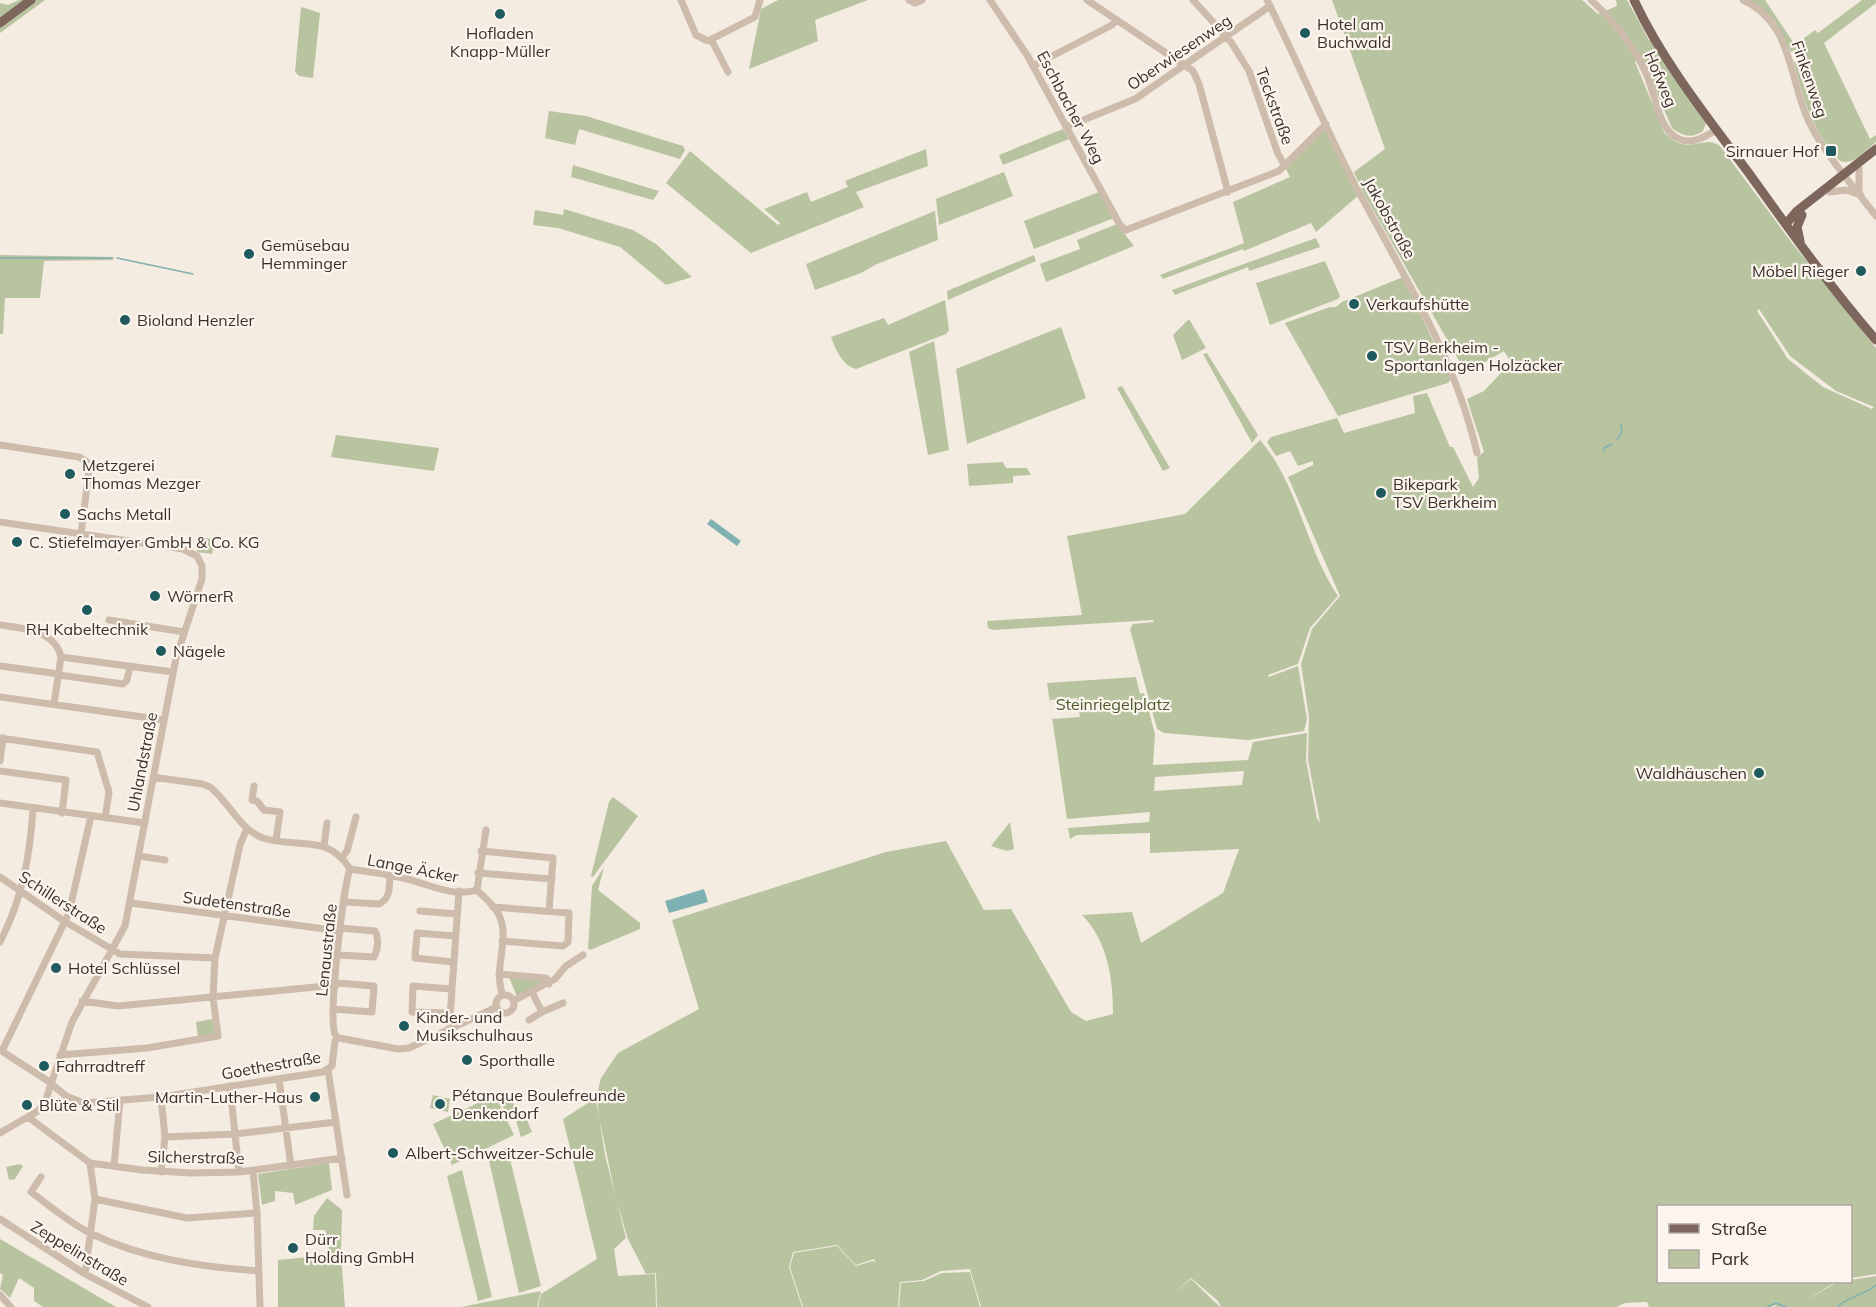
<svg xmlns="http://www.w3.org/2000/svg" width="1876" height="1307" viewBox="0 0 1876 1307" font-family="Mulish,sans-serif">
<rect width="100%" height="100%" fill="#f4ebe1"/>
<path fill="#b8c4a0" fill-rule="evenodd" d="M19,0H26L0,19V3L8,5Z
M36,0H45L0,33V26Z
M778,0H868L815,20L818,41L749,69L761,9Z
M1332,0H1582L1598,14L1617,6L1616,0H1627L1649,40H1653L1706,123L1703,131C1692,139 1682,136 1672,128L1641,56L1635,62L1664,132C1689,159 1701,133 1720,146L1792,243L1876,348V1274L1851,1278L1850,1206H1658V1282H1835L1805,1301L1837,1282L1876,1276V1307H1774L1777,1304L1771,1307H1649L1647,1302L1625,1303L1617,1307H1221L1218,1301L1191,1278L1173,1294L1191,1279L1220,1307H981L970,1269L941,1271L922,1280L900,1282L898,1307H803L790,1267L794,1253L837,1246L856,1266L873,1261L876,1263L874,1259L856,1265L837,1245L793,1252L789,1267L802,1307H657L656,1273L646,1274L628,1239L616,1199L599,1117L597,1095L601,1078L618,1053L699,1009L672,920L886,852L946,841L984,910L1011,909L1071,1012L1086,1021L1113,1014C1113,980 1108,941 1082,915L1132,912L1141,943L1223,893L1239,849L1150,853V833L1077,835L1070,839L1068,828L1149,822L1150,812L1067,819L1047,683L1136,677L1140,694L1144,693L1155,734L1153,765L1248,760L1253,742L1307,733L1306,760L1317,819L1320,822L1308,760L1309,717L1301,664L1312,629L1340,596L1288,477L1313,465V461L1298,466L1290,451L1276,456L1267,442L1271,437L1337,418L1344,433L1415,413L1413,396L1427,393L1450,447H1453L1473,487L1479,478L1477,458L1484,452L1467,399L1484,391L1511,362L1504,351L1466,373L1363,192L1354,172L1385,149ZM1759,309L1790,356L1836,391L1874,407L1872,409L1823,387L1788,359L1757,311ZM1077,698L1080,717L1052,719L1050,700ZM1244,771L1242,785L1154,791L1155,777Z
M1750,0H1765L1795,45L1815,30L1818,33L1862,0H1876V3L1824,43L1870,139L1876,135V142C1866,150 1853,166 1840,161C1813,133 1803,99 1794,62L1804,57L1798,49L1791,52L1775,21Z
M301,7L320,13L313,78L299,76L295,72Z
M549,111L586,116L683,146L685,150L680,159L579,129L575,145L545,138Z
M1063,129L1069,139L1003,165L999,155Z
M1322,130L1327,131L1359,195L1316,232L1311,223L1244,251L1243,249L1163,279L1160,275L1244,243L1233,202L1290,177L1286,169Z
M926,149L928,166L856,192L864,207L751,253L666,183L690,151L778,225L780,223L764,209L807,192L811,202L848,187L845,181Z
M573,165L659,191L653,200L571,177Z
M1004,172L1013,196L939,225L936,199Z
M1099,192L1114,218L1034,249L1024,221Z
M564,209L633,230L656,244L692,277L666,285L620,247L558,228L533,225L535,210L563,215Z
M935,211L938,240L877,264L861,273L815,290L806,264Z
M1117,224L1134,246L1046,282L1040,264L1080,249L1077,240Z
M1316,238L1320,247L1249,271L1248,267L1175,295L1172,290Z
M0,255L114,257L113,260L44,261L40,298H5L3,334H0Z
M1034,255L1036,261L948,300L947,291Z
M1325,261L1340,296L1338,299L1270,325L1256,283Z
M1403,277L1451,379L1448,383L1338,416L1285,323L1330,307H1336L1342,302Z
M945,300L949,330L946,334L856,369C842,365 836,350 831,337L884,318L888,325Z
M1189,319L1206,348L1182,360L1173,335Z
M1061,327L1086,398L967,444L956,369Z
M934,341L949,450L928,455L909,352Z
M1207,353L1258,435L1252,443L1203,354Z
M1122,386L1170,468L1163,471L1117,388Z
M336,435L439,448L434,471L331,457Z
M1260,440C1298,484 1306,549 1338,596L1310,628L1298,664L1268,675L1269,677L1298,666L1307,719L1304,731L1248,740L1164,733L1157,729L1130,629L1133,624L1154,622L1153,620L993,630L988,628L987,621L1082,615L1067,536L1185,514Z
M1003,462L1006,468H1027L1031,475L1013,476V483L969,486L967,464Z
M201,537L215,540L212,554L197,552Z
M613,797L638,816L593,877L591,876L609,802Z
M1010,822L1014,849L1007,851L991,846Z
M604,867L598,890L640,923V929L590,950L588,948L592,886Z
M509,977L545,980L546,982L517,997Z
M213,1019L215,1035L198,1038L196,1022Z
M433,1095L450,1099L448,1112L430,1108Z
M495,1095L514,1135L452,1165L433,1124Z
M510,1095L519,1116L525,1115L532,1132L521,1137L515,1118L509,1120L500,1100Z
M596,1098L605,1155L626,1238L614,1249L618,1276L655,1274L656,1307H538L541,1294L597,1259L563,1119Z
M507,1147L541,1286L519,1293L488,1156Z
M329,1163L332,1190L295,1205L293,1193L275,1191V1201L262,1205L258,1174Z
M20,1164L23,1166L15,1179L9,1180L6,1167Z
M462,1170L492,1297L478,1301L447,1176Z
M327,1198L342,1210L341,1254L345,1307H278V1260L330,1255L325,1230H313L314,1216Z
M0,1239L116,1307H43L34,1301V1288L19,1278L10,1298L0,1289L3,1275L0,1273Z
M970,1272L980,1307H899L901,1283L924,1281L942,1273Z
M541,1291L537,1307H461Z"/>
<path fill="#7fb0b2" d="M711,519L741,541L737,546L707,524Z
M704,889L708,902L669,913L665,901Z"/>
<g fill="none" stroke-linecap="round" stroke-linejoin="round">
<path stroke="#7fb0b2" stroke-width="1.5" d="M0,258H112
M117,258L193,274
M1617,440L1622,432L1621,424
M1604,448L1612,444
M1603,451L1604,450
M1767,1307L1776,1303L1786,1307
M1837,1307C1851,1295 1863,1296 1876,1285"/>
<path stroke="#cdbbac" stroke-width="7" d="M681,0L696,35L708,41L755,17L760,0
M909,0L915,3L922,0
M990,0L1027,55L1120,225L1126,230L1279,171L1326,124
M1087,0L1193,71L1199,84L1228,192
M1193,0L1231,42L1249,71L1278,154L1285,166
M1267,0C1297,60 1322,121 1353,181C1400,270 1454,353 1477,453
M1591,0C1614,21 1633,45 1646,73C1655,92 1657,123 1674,136C1689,147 1703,138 1716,130
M1743,0C1795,24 1788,82 1811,126C1828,158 1854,187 1876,216
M712,41L728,72
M1033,66L1112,25L1116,20
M1066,127L1135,99L1270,6
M1859,169V190
M1830,192L1846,190L1861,195
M0,445L79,457L87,462L89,470L81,534
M0,522L183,549L197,556L202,566V579L176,658L125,926L72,1022L45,1102L38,1111L0,1133
M109,620L184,632
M0,625C22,628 55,630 61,657L173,672
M0,666L59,674
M59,675L123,684L127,680L130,666
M0,697L164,720
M54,704L61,657
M0,738L97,752L109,792L105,818
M0,761L3,738
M0,771L66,780L62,813
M153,777L202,784L210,787C229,802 240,830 263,838C297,849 328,833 350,869C368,872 386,874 403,878C427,883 452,898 477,890
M254,786L252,800L257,801L264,810L280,812L276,840
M0,803L145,823
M324,846L327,823
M481,851L553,858L549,911
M139,856L165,860
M342,857L347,851L356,817
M478,873L552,879
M0,877L64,921L120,954L215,958
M477,890C484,897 495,906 499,915C511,939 492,970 503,995
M477,890L486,830
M344,902L379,904C391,898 389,887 390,876
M131,903L340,931
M493,907L569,913L568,942L563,946L502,941
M420,911L457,914
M0,942C22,900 30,856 33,809
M339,955L374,957C378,950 379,938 375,931L340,928
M453,962L415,958L417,933L455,936
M499,974L546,978L549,984
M532,992L542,1012L563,1003
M496 1004a9 9 0 1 1 18 0a9 9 0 1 1-18 0Z
M82,1001L118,1006L336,985
M513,1001L555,979L566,966L583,955
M333,1009L372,1012L374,986L336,983
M449,1013L412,1012L413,986L451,989
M529,1020L542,1012
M449,1031L459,891
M335,1034C328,1018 343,888 350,869
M339,1038L398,1049L409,1048L497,1007
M0,1050L48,1081L66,1096L84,1103L161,1097L323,1072L332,1066L335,1041
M2,1051L69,913L91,816
M60,1055L147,1048L218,1036L213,997L215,958L240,845L247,828
M328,1070L347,1195
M279,1079L291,1166
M230,1086L239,1172
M161,1097L165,1137L161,1172
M28,1117L90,1163L142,1170L191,1173L239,1172L342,1158
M165,1137L235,1134L336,1122
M114,1166L120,1101
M253,1171L257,1213L260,1307
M41,1177L31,1192C50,1206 71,1224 92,1234C144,1259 202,1267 259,1271
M95,1199L187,1218L257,1213
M0,1219L85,1274L148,1307
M85,1274L95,1199L90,1163
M0,1295L11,1307"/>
<path stroke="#7d675c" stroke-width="9" d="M1634,0C1663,62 1707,117 1748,172C1789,229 1830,287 1876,340
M0,23L31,0
M1786,224L1797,211L1876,149
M1800,241L1797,227L1802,215"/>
</g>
<g fill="#1f5a5e" stroke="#fbf5ee" stroke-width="2">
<circle cx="500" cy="14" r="6"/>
<circle cx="1305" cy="33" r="6"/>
<rect x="1825" y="145" width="12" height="12" rx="3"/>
<circle cx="249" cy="254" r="6"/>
<circle cx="1861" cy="271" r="6"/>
<circle cx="1354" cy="304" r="6"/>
<circle cx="125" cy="320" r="6"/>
<circle cx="1372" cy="356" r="6"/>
<circle cx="70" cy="474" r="6"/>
<circle cx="1381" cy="493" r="6"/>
<circle cx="65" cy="514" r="6"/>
<circle cx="17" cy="542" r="6"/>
<circle cx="155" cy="596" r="6"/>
<circle cx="87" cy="610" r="6"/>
<circle cx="161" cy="651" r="6"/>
<circle cx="1759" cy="773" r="6"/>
<circle cx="56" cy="968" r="6"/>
<circle cx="404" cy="1026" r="6"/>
<circle cx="467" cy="1060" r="6"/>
<circle cx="44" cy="1066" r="6"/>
<circle cx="315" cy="1097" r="6"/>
<circle cx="440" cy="1104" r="6"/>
<circle cx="27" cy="1105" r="6"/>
<circle cx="393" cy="1153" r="6"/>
<circle cx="293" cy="1248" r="6"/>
</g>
<g text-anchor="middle" stroke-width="4.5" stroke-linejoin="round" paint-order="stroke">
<g font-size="16" fill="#3b302b" stroke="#fbf5ee" text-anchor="start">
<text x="1317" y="30">Hotel am<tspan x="1317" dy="18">Buchwald</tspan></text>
<text x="500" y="39" text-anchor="middle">Hofladen<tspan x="500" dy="18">Knapp-Müller</tspan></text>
<text x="1819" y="157" text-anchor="end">Sirnauer Hof</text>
<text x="261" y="251">Gemüsebau<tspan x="261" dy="18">Hemminger</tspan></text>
<text x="1849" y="277" text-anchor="end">Möbel Rieger</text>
<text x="1366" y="310">Verkaufshütte</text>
<text x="137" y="326">Bioland Henzler</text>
<text x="1384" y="353">TSV Berkheim -<tspan x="1384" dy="18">Sportanlagen Holzäcker</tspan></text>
<text x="82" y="471">Metzgerei<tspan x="82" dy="18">Thomas Mezger</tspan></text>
<text x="1393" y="490">Bikepark<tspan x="1393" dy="18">TSV Berkheim</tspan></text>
<text x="77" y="520">Sachs Metall</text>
<text x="29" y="548">C. Stiefelmayer GmbH &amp; Co. KG</text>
<text x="167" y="602">WörnerR</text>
<text x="87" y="635" text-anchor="middle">RH Kabeltechnik</text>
<text x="173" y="657">Nägele</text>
<text x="1747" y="779" text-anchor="end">Waldhäuschen</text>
<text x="68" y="974">Hotel Schlüssel</text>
<text x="416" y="1023">Kinder- und<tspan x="416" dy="18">Musikschulhaus</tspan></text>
<text x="479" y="1066">Sporthalle</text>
<text x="56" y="1072">Fahrradtreff</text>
<text x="452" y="1101">Pétanque Boulefreunde<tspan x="452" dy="18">Denkendorf</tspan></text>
<text x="303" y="1103" text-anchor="end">Martin-Luther-Haus</text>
<text x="39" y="1111">Blüte &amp; Stil</text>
<text x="405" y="1159">Albert-Schweitzer-Schule</text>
<text x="305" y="1245">Dürr<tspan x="305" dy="18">Holding GmbH</tspan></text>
</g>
<g font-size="16" fill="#3b302b" stroke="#fbf5ee">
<text transform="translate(1179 52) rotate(-34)" y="6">Oberwiesenweg</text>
<text transform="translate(1661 79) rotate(67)" y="6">Hofweg</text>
<text transform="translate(1810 79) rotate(71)" y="6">Finkenweg</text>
<text transform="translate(1275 106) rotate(70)" y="6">Teckstraße</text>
<text transform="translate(1071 107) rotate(62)" y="6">Eschbacher Weg</text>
<text transform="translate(1390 218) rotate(61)" y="6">Jakobstraße</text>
<text transform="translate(142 762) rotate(-79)" y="6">Uhlandstraße</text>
<text transform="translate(413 868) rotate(11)" y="6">Lange Äcker</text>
<text transform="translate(63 902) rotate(33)" y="6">Schillerstraße</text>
<text transform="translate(237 904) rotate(8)" y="6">Sudetenstraße</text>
<text transform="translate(326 950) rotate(-84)" y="6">Lenaustraße</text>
<text transform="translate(271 1065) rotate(-10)" y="6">Goethestraße</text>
<text transform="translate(196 1157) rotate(1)" y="6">Silcherstraße</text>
<text transform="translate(80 1253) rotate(31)" y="6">Zeppelinstraße</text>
</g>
<g font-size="16" fill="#4a5a2e" stroke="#fbf5ee">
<text x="1113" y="710">Steinriegelplatz</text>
</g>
</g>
<rect x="1657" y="1205" width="195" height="78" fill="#fbf5ee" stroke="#aea6a0" stroke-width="1.5"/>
<rect x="1669" y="1224" width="30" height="9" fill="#7d675c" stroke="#aea6a0" stroke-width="1.5"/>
<text x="1711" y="1235" font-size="18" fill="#3b302b">Straße</text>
<rect x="1669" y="1250" width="30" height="18" fill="#b8c4a0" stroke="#aea6a0" stroke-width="1.5"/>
<text x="1711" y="1265" font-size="18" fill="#3b302b">Park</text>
</svg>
